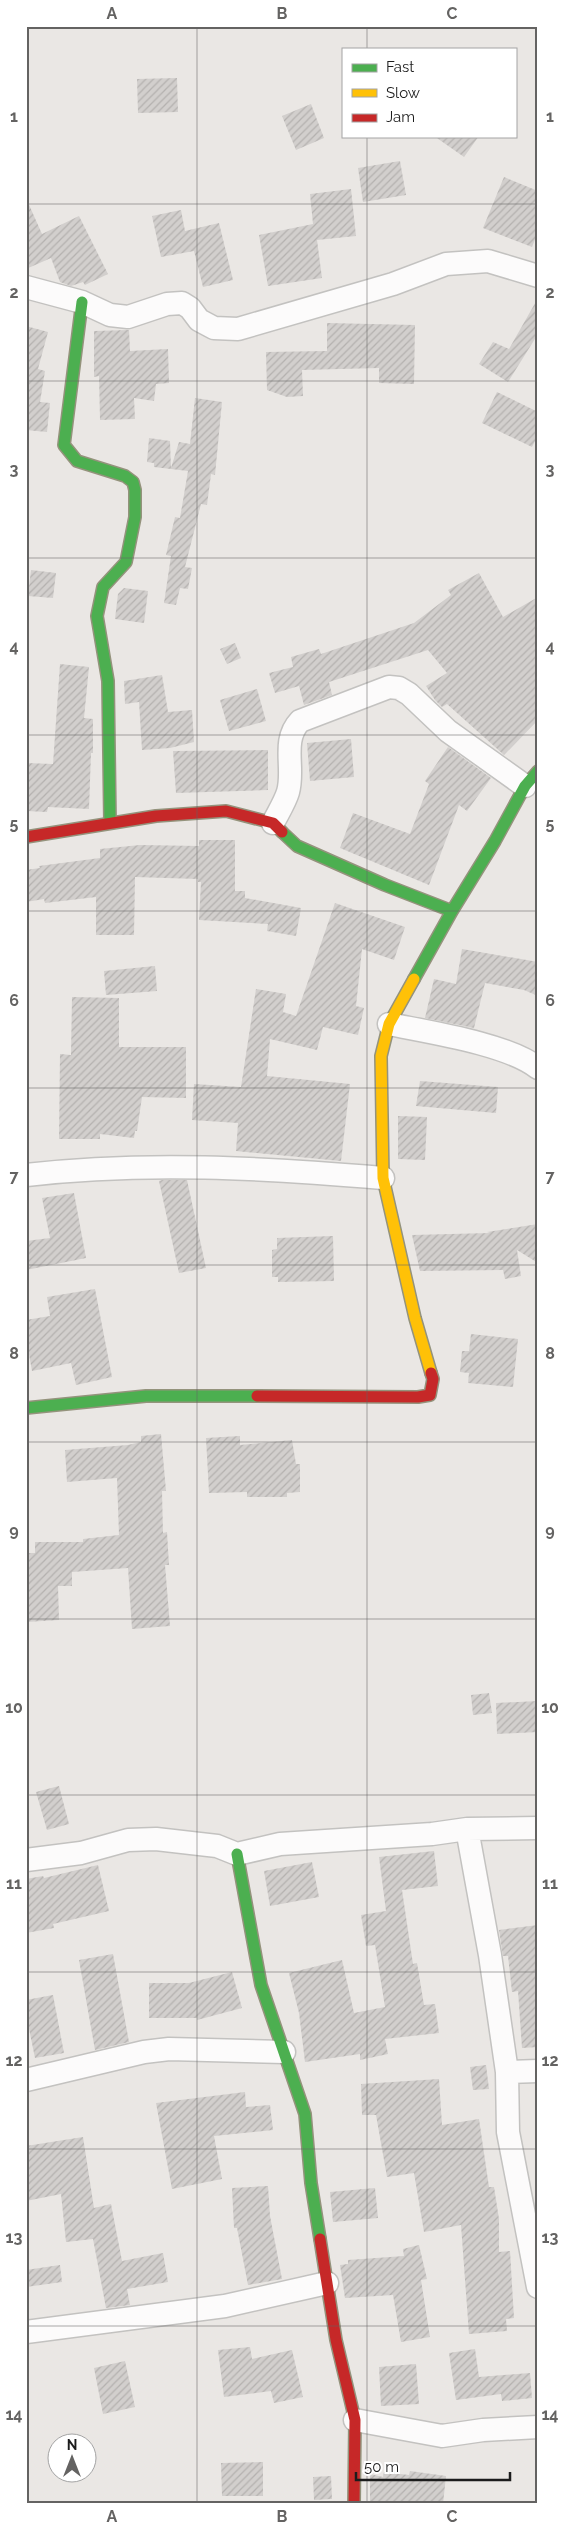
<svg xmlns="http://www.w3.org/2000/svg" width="564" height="2530" viewBox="0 0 564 2530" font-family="Raleway,sans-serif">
<defs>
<pattern id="building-hatch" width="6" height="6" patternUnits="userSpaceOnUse" patternTransform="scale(1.25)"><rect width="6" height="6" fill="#d2cfcd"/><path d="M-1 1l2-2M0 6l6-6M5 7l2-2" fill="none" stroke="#b4b1af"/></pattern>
</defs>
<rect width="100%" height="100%" fill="#eae7e4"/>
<path fill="url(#building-hatch)" d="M177,78L178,112L138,113L137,79Z
M311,104L324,138L296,150L282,116Z
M434,136H479L464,157Z
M400,161L406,195L363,202L358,168Z
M504,177L538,191V232L532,247L483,228Z
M351,189L356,236L317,240L322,278L268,286L259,235L313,224L310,194Z
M26,198L42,234L79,216L108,274L85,285L83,282L71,286L60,282L51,258L26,269Z
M181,210L185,231L219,223L233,280L203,287L194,251L161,257L152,216Z
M538,298V334L508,382L479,364L493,342L509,349Z
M327,323L415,325L414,384L379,383V368L302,370L303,396L287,397L267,390L266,352L327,351Z
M26,326L48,332L38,369L45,371L40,402L50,403L47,432L26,430Z
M129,330L130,351L168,349L169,383L156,384L154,401L134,398L135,419L100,420L99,376L94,377V331Z
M497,392L538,412V435L532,447L482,423Z
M195,398L222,402L215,475L211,474L207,505L201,504L185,567L192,568L188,589L180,588L176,605L164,603L171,556L166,555L175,517L180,518L188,471L154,467V463L147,462L149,438L170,441L171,468L179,442L190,444Z
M31,570L56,573L53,598L28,596Z
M479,573L503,617L538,597V720L504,755L447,704L442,707L435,700L426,686L447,673L428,650L329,682L332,695L304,705L299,686L275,693L269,673L293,667L291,657L319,649L321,654L414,623L451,595L448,590Z
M124,588L148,591L144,623L115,619L118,594Z
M235,643L241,658L227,664L220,649Z
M60,664L89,667L84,718L93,719V753H91L89,809L48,807L47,812L26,811V763L53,764Z
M162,675L168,712L192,710L194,742L170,748L142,750L139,702L125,704L124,681Z
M257,689L266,721L229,731L220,700Z
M351,739L354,777L310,781L307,743Z
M448,747L491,778L467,811L459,805L429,885L340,848L353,813L410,834L429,784L425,781Z
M268,750V790L176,793L173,751Z
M199,840H235V891H245V898L301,908L296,936L267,931L268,924L199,920L201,882H198V879L135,877L134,935H96V897L45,903L44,899L26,902V870L40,868L39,866L100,858V849L140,845L199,846Z
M335,903L405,927L394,960L362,949L356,1006L364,1008L358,1035L323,1027L317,1050L270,1039L267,1076L350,1084L341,1161L236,1151L238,1123L192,1120L194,1084L241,1087L256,989L286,994L283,1012L296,1016Z
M462,949L538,962V996L524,990L485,983L474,1028L425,1018L434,979L456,984Z
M155,966L157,991L106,995L104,971Z
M72,997L119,998V1047H186V1098L142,1097L137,1131H135L134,1138L100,1134V1139H59L60,1054L71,1055Z
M420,1081L498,1087L496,1113L416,1106Z
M398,1116L427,1117L425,1160L398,1159Z
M162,1180H187L206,1268L179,1273L159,1181Z
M74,1193L86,1258L26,1270V1241L50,1238L42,1198Z
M538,1224V1263L517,1250L521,1276L505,1279L503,1270L420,1271L412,1235L490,1233L487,1232Z
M333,1236L334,1281L278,1282V1277H272V1250L277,1249V1238Z
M95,1289L112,1377L76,1385L71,1363L32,1371L26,1338V1320L50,1316L47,1297Z
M471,1334L518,1339L513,1387L468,1383L469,1373L460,1372L462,1351H469Z
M161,1434L166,1491H162L163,1533L167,1532L169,1565H165L170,1626L132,1629L128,1568L72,1572V1586H58L59,1620L26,1622V1553H35V1542H83V1539L119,1535L117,1478L67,1482L65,1450L128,1445L141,1442V1436Z
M240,1436V1445L292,1440L296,1464H300V1492L287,1493V1497H247V1492L209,1493L206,1438Z
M489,1693L492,1713L473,1715L471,1695Z
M538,1701V1732L497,1734L496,1703Z
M59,1786L69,1824L47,1830L36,1792Z
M434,1851L438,1886L402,1890L413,1964L417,1963L424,2005L435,2004L439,2033L385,2039L388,2054L360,2060V2054L305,2062L299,2013L289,1973L342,1960L354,2013L385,2007L375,1945L366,1946L361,1915L386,1911L379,1857Z
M312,1862L319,1897L270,1906L264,1871Z
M98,1865L109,1911L53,1924L54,1928L26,1933V1879L43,1876L44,1878Z
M538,1925V2047L522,2048L518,1991L512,1992L508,1956H503L499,1930Z
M113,1954L129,2042L95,2050L79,1960Z
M232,1972L242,2008L197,2020V2018H149V1983H189Z
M53,1995L64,2053L35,2058L26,2014V2000Z
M486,2065L489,2089L473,2090L470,2067Z
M439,2079L442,2125L479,2119L489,2187H494L499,2219V2252L510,2251L514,2318L506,2319L507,2331L469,2334L461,2225L424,2232L414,2173L387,2177L376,2115H362L361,2084Z
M245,2092L246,2107L270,2105L273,2130L214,2136L222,2179L172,2189L156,2103Z
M83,2137L94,2208L111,2204L122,2261L163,2253L168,2282L127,2289L130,2305L106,2308L93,2239L66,2242L61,2194L26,2201V2146Z
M268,2186L270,2216L282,2279L248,2285L237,2228H234L232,2188Z
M375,2188L378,2218L333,2222L330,2192Z
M419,2245L427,2279L421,2280L430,2337L401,2342L393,2295L345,2298L340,2265L348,2264V2260L404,2256L403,2249Z
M60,2265L62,2282L26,2287V2270Z
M250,2347L252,2359L292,2350L303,2397L274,2403L271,2391L224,2397L218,2350Z
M475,2349L479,2377L530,2373L532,2398L502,2401L501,2394L456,2400L449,2353Z
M125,2361L135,2407L103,2414L94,2368Z
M416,2364L419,2404L381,2406L379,2367Z
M263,2462V2496H222L221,2463Z
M410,2471L446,2476L443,2504H370V2474L383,2477L384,2472L409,2475Z
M331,2476L332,2499L314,2500L313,2477Z"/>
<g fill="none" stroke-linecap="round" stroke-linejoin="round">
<defs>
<path id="street" d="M26,287L82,302L110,315L128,317L167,304L182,303L190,308L199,320L214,328L238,329L393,284L446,264L488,261L538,276
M273,823C278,813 285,802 288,792C295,768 281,741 300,721L389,687L399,688L409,694L448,731L525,786
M389,1024C428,1032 508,1044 538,1068
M26,1175C145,1161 264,1168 383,1178
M467,1829L490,1955L507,2072L508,2132L538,2287
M26,1860L81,1853L128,1840L156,1839L217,1846L237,1854L280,1844L432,1834L467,1829L538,1828
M507,2072L538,2071
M26,2080L144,2052L169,2049L284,2052
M26,2332L225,2306L327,2283
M355,2420L442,2436L483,2430L538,2427"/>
<path id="fast" d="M82,302L64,445L77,461L125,476L133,482L135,490V517L126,562L103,587L97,616L108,681L110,822
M282,832L297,846L385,885L452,911L495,841L525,786L538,771
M414,979L452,911
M26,1408L146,1396H257
M237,1854L261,1985L305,2114L311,2183L320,2239"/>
<path id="slow" d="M414,979L389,1024L381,1056L383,1178L415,1318L431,1373"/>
<path id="jam" d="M26,837L156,816L226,811L273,823L282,832
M257,1396L418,1397L430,1395L433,1379L431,1373
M320,2239L336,2340L355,2420L354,2504"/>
</defs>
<use href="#street" stroke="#c3c2c0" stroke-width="25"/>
<use href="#fast" stroke="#94937c" stroke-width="14"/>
<use href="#slow" stroke="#94937c" stroke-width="14"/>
<use href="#jam" stroke="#94937c" stroke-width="14"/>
<use href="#street" stroke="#fcfbfb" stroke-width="22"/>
<use href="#fast" stroke="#4caf50" stroke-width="11"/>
<use href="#slow" stroke="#ffc107" stroke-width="11"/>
<use href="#jam" stroke="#c62828" stroke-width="11"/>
</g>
<path fill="none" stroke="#646362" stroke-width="1" stroke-opacity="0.55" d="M197,26V2504M367,26V49M367,136V2504M26,204H538M26,381H538M26,558H538M26,735H538M26,911H538M26,1088H538M26,1265H538M26,1442H538M26,1619H538M26,1795H538M26,1972H538M26,2149H538M26,2326H538"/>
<rect width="564" height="2530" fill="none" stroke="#ffffff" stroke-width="55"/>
<rect x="342" y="48" width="175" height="90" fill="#ffffff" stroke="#a4a4a4"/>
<rect x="352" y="64" width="25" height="8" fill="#4caf50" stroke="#a4a4a4"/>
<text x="386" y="72" font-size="15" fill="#1c1c1c">Fast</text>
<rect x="352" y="89" width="25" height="8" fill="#ffc107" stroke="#a4a4a4"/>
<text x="386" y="98" font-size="15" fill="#1c1c1c">Slow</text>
<rect x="352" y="114" width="25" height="8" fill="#c62828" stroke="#a4a4a4"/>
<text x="386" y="122" font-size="15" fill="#1c1c1c">Jam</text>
<g transform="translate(72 2458)"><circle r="24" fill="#ffffff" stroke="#a4a4a4"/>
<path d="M0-4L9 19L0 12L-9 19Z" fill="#646362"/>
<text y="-8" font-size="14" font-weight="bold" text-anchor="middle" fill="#1c1c1c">N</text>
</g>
<path d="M356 2472v8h154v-8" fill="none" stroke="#1c1c1c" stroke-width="2.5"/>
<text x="364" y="2472" font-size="15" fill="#1c1c1c" stroke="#ffffff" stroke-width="4" paint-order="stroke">50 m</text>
<rect x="28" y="28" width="508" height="2474" fill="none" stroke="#646362" stroke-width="2"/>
<g font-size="16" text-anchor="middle" font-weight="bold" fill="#646362">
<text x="112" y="19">A</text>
<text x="282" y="19">B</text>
<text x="452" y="19">C</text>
<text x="14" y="122">1</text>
<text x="550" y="122">1</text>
<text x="14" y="298">2</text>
<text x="550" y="298">2</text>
<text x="14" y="475">3</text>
<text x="550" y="475">3</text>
<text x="14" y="652">4</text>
<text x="550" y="652">4</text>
<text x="14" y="829">5</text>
<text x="550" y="829">5</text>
<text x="14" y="1006">6</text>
<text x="550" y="1006">6</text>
<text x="14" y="1182">7</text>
<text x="550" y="1182">7</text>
<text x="14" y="1359">8</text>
<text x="550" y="1359">8</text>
<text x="14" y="1536">9</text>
<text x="550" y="1536">9</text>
<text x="14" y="1713">10</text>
<text x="550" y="1713">10</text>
<text x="14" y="1889">11</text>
<text x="550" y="1889">11</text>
<text x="14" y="2066">12</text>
<text x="550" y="2066">12</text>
<text x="14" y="2243">13</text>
<text x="550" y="2243">13</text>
<text x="14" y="2420">14</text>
<text x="550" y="2420">14</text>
<text x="112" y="2522">A</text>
<text x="282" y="2522">B</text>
<text x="452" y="2522">C</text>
</g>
</svg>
